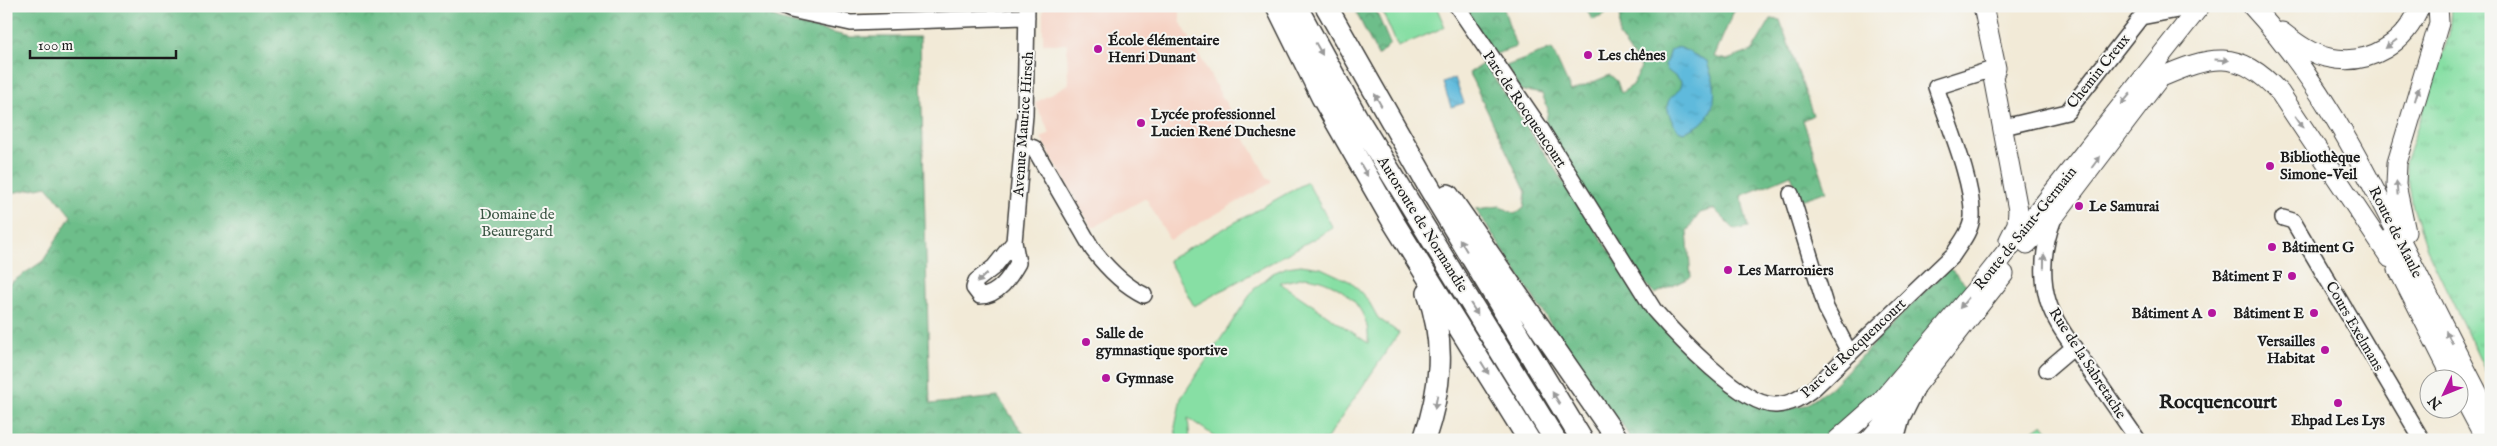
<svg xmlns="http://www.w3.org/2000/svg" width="2497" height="446" viewBox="0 0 2497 446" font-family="'IM FELL English',serif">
<defs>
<pattern id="forest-crowns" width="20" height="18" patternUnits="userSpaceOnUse" patternTransform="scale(1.25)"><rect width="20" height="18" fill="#6dbe8a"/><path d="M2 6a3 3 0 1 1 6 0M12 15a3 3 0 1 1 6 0" fill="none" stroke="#599a70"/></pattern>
<pattern id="park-tufts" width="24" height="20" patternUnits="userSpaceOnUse" patternTransform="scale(1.25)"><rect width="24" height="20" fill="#87dfa4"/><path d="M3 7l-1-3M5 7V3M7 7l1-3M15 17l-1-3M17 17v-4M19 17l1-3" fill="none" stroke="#74bf8d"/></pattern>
<pattern id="water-ripples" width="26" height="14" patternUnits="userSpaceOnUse" patternTransform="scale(1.25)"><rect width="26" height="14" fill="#5ebadc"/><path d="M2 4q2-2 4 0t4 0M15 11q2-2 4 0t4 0" fill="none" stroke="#519fbc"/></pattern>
</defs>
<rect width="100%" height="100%" fill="#f6f6f2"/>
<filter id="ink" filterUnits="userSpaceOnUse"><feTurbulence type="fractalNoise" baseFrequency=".02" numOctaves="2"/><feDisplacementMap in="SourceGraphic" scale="10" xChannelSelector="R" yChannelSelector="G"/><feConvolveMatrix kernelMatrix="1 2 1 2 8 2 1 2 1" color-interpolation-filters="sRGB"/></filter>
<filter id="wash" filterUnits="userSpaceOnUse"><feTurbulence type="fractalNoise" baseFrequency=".0096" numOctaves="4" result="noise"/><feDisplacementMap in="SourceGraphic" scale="20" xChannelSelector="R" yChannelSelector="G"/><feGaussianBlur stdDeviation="1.12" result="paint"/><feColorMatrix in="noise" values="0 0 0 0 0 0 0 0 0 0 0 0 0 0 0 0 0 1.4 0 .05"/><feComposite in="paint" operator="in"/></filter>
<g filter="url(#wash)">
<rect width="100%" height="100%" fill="#f2ead7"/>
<path fill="#f6d2c3" d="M1043,6H1180V21L1268,179L1272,180L1271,183L1170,240L1146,198L1092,228L1041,138L1050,133L1035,103L1068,84L1067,44H1043Z"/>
<path fill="url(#forest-crowns)" stroke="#446d53" d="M6,6H748L786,22L850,37H920L930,404L998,397L1028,440H6V286L43,261L71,216L47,186L6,194Z
M1353,6H1374L1390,44L1378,56Z
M1464,6H1503L1516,47L1493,55Z
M1585,6H1605V15L1592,20Z
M1617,6H1736L1714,57L1727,60L1752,51L1771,19L1780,20L1813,115L1803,120L1827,191L1801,200L1791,175L1741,196L1748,227L1735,230L1714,209L1700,213L1687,231L1691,277L1655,294L1640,278L1545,130L1548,109L1542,94L1520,90L1506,66L1552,49L1571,91L1610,75L1617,81L1621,93L1633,85L1641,67L1619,36L1620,12Z
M1484,63L1639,295L1685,350L1781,409L1806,405L1830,388L1949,267L1971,289L1900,369L1828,440H1631L1621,423L1612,419L1476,209L1500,206L1515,214L1524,207L1526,192L1469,73Z"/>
<path fill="url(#park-tufts)" stroke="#527e60" d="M2451,6H2491V383L2427,249L2413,207L2405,163L2449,35Z"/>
<path fill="#87dfa4" stroke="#527e60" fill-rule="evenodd" d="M1380,6H1436L1445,27L1398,47Z
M1307,182L1333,228L1194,306L1168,260Z
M1301,265L1321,268L1351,282L1368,300L1378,318L1399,333L1326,440H1220L1188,418L1190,440H1177L1175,427L1181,398L1254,289L1273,273L1287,267ZM1304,277C1338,279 1372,308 1368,343L1280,283Z
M2043,424L2055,440H2031L2027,435Z"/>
<path fill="url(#water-ripples)" stroke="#3d6b7c" d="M1679,47L1707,61C1708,68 1713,77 1714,84C1717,108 1707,126 1683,132C1677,130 1675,127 1672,121C1658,92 1681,100 1681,81L1667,70L1665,65L1670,50Z
M1455,78L1464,103L1451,107L1443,83Z"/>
</g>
<g filter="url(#ink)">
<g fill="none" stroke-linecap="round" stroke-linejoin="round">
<defs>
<path id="minor" d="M782,6L791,10L851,23L1027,17
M1457,6L1541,129L1654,310C1676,335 1743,407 1776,405C1792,404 1802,397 1814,388L1953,255C1960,244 1971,231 1972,217C1974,183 1947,121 1936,87L1996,68
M2012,125L2067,112L2141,17L2178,10
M1023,144L1034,148L1093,250C1107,268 1123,285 1144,295
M1791,194L1826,308L1850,354
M2054,218C2044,244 2040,273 2048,301C2055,324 2072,344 2085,364C2103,389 2120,414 2138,440
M2283,218L2293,221L2422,440
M1014,242L994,267L976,281L974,288L980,296C998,296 1010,277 1018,263L1014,242L1025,115L1027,6
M2047,370L2074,347"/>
<path id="major" d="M1983,6L1996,68L1993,77L2018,210L2017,224L2009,240
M2252,6C2315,74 2358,156 2400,239C2430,298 2459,358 2491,418
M2282,32C2296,43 2312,55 2330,58C2370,66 2406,43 2420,6
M2159,78C2210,56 2238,47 2280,93L2390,258
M2406,232L2396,185L2397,163L2439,23L2438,6
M2388,240L2396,256L2398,269L2453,378
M2027,244L2056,214L2161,76
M2460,391L2486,440
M1837,440L1881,401L1983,281L2200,6
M1869,440L1913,390L2004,274"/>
<path id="highway" d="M1277,6L1322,97L1394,223L1529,440
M1296,6L1356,116L1555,440
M1326,6L1429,187L1582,440
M1448,195L1618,440
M1424,440C1441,390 1446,343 1428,293
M1893,440L1899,418L1913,390"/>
</defs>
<use href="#minor" stroke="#3c3b38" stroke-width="18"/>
<use href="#major" stroke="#3c3b38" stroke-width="21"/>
<use href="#highway" stroke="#3c3b38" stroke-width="24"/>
<use href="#minor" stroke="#fff" stroke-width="15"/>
<use href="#major" stroke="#fff" stroke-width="19"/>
<use href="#highway" stroke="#fff" stroke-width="21"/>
</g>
<defs><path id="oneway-solid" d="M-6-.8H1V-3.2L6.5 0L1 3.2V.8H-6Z" transform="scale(1.25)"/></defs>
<g fill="#999">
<use href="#oneway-solid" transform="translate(2391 44) rotate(143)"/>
<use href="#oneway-solid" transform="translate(1319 49) rotate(61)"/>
<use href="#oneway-solid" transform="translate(2222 60) rotate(4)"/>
<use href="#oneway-solid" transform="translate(2417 94) rotate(-73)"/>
<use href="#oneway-solid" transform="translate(2126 99) rotate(130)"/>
<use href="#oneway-solid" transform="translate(1378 100) rotate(-119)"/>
<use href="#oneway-solid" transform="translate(2299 122) rotate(56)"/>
<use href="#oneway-solid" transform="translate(2096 162) rotate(-53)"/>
<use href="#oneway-solid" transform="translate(1364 170) rotate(60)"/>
<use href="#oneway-solid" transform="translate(2397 188) rotate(-95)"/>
<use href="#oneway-solid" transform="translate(1463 245) rotate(-121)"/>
<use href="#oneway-solid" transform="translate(2044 261) rotate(-89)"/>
<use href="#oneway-solid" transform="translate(982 278) rotate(136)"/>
<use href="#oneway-solid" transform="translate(1964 303) rotate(130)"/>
<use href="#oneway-solid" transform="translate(1474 309) rotate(58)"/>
<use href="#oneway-solid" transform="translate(2449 337) rotate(-117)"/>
<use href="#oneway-solid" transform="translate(1485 368) rotate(58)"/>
<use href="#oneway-solid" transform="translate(1556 398) rotate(-122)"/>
<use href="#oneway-solid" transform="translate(1436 402) rotate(101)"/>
</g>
</g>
<g fill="#b5179e" stroke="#f6f6f2" stroke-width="2">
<circle cx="1098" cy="49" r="5"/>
<circle cx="1588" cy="55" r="5"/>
<circle cx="1141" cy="123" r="5"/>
<circle cx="2270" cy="166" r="5"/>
<circle cx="2079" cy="206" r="5"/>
<circle cx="2272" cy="247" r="5"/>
<circle cx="1728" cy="270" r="5"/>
<circle cx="2292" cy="276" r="5"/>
<circle cx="2212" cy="313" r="5"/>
<circle cx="2314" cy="313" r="5"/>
<circle cx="1086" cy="342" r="5"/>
<circle cx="2325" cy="350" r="5"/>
<circle cx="1106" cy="378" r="5"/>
<circle cx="2338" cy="403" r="5"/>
</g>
<g text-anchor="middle" stroke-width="4" stroke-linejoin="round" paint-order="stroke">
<g font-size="15" font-weight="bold" fill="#1c1c1c" stroke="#f6f6f2" text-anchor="start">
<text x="1108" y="45">École élémentaire<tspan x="1108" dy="17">Henri Dunant</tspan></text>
<text x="1598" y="60">Les chênes</text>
<text x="1151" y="119">Lycée professionnel<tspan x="1151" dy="17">Lucien René Duchesne</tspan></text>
<text x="2280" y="162">Bibliothèque<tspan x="2280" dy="17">Simone-Veil</tspan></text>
<text x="2089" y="211">Le Samurai</text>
<text x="2282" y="252">Bâtiment G</text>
<text x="1738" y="275">Les Marroniers</text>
<text x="2282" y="281" text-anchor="end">Bâtiment F</text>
<text x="2202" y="318" text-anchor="end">Bâtiment A</text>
<text x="2304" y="318" text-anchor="end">Bâtiment E</text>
<text x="1096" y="338">Salle de<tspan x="1096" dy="17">gymnastique sportive</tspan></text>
<text x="2315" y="346" text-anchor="end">Versailles<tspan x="2315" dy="17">Habitat</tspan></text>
<text x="1116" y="383">Gymnase</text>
<text x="2338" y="425" text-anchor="middle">Ehpad Les Lys</text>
</g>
<g font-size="15" fill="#1c1c1c" stroke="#f6f6f2">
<text transform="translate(2098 71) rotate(-51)" y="5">Chemin Creux</text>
<text transform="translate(1525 109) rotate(56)" y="5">Parc de Rocquencourt</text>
<text transform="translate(1023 124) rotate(-86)" y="5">Avenue Maurice Hirsch</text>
<text transform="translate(1423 224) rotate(58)" y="5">Autoroute de Normandie</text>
<text transform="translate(2025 228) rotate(-51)" y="5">Route de Saint-Germain</text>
<text transform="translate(2396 232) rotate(63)" y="5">Route de Maule</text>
<text transform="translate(2355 326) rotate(60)" y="5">Cours Exelmans</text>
<text transform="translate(1853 348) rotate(-43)" y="5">Parc de Rocquencourt</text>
<text transform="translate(2088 363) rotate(57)" y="5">Rue de la Sabretache</text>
</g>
<g font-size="15" fill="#3c5645" stroke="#f6f6f2">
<text x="517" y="219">Domaine de<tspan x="517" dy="17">Beauregard</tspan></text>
</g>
<g font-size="20" font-weight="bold" fill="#1c1c1c" stroke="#f6f6f2">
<text x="2218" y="408">Rocquencourt</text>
</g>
</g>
<rect width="2497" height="446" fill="none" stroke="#f6f6f2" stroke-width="25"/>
<g transform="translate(2444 394) rotate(227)"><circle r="24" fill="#f6f6f2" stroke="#9f9f9c"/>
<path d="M0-4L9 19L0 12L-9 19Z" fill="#b5179e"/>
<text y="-8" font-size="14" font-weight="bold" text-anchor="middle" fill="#1c1c1c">N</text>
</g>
<path d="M30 50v8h146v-8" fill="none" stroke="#1c1c1c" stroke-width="2.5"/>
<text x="38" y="50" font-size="15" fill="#1c1c1c" stroke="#f6f6f2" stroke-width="4" paint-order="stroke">100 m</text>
</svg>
